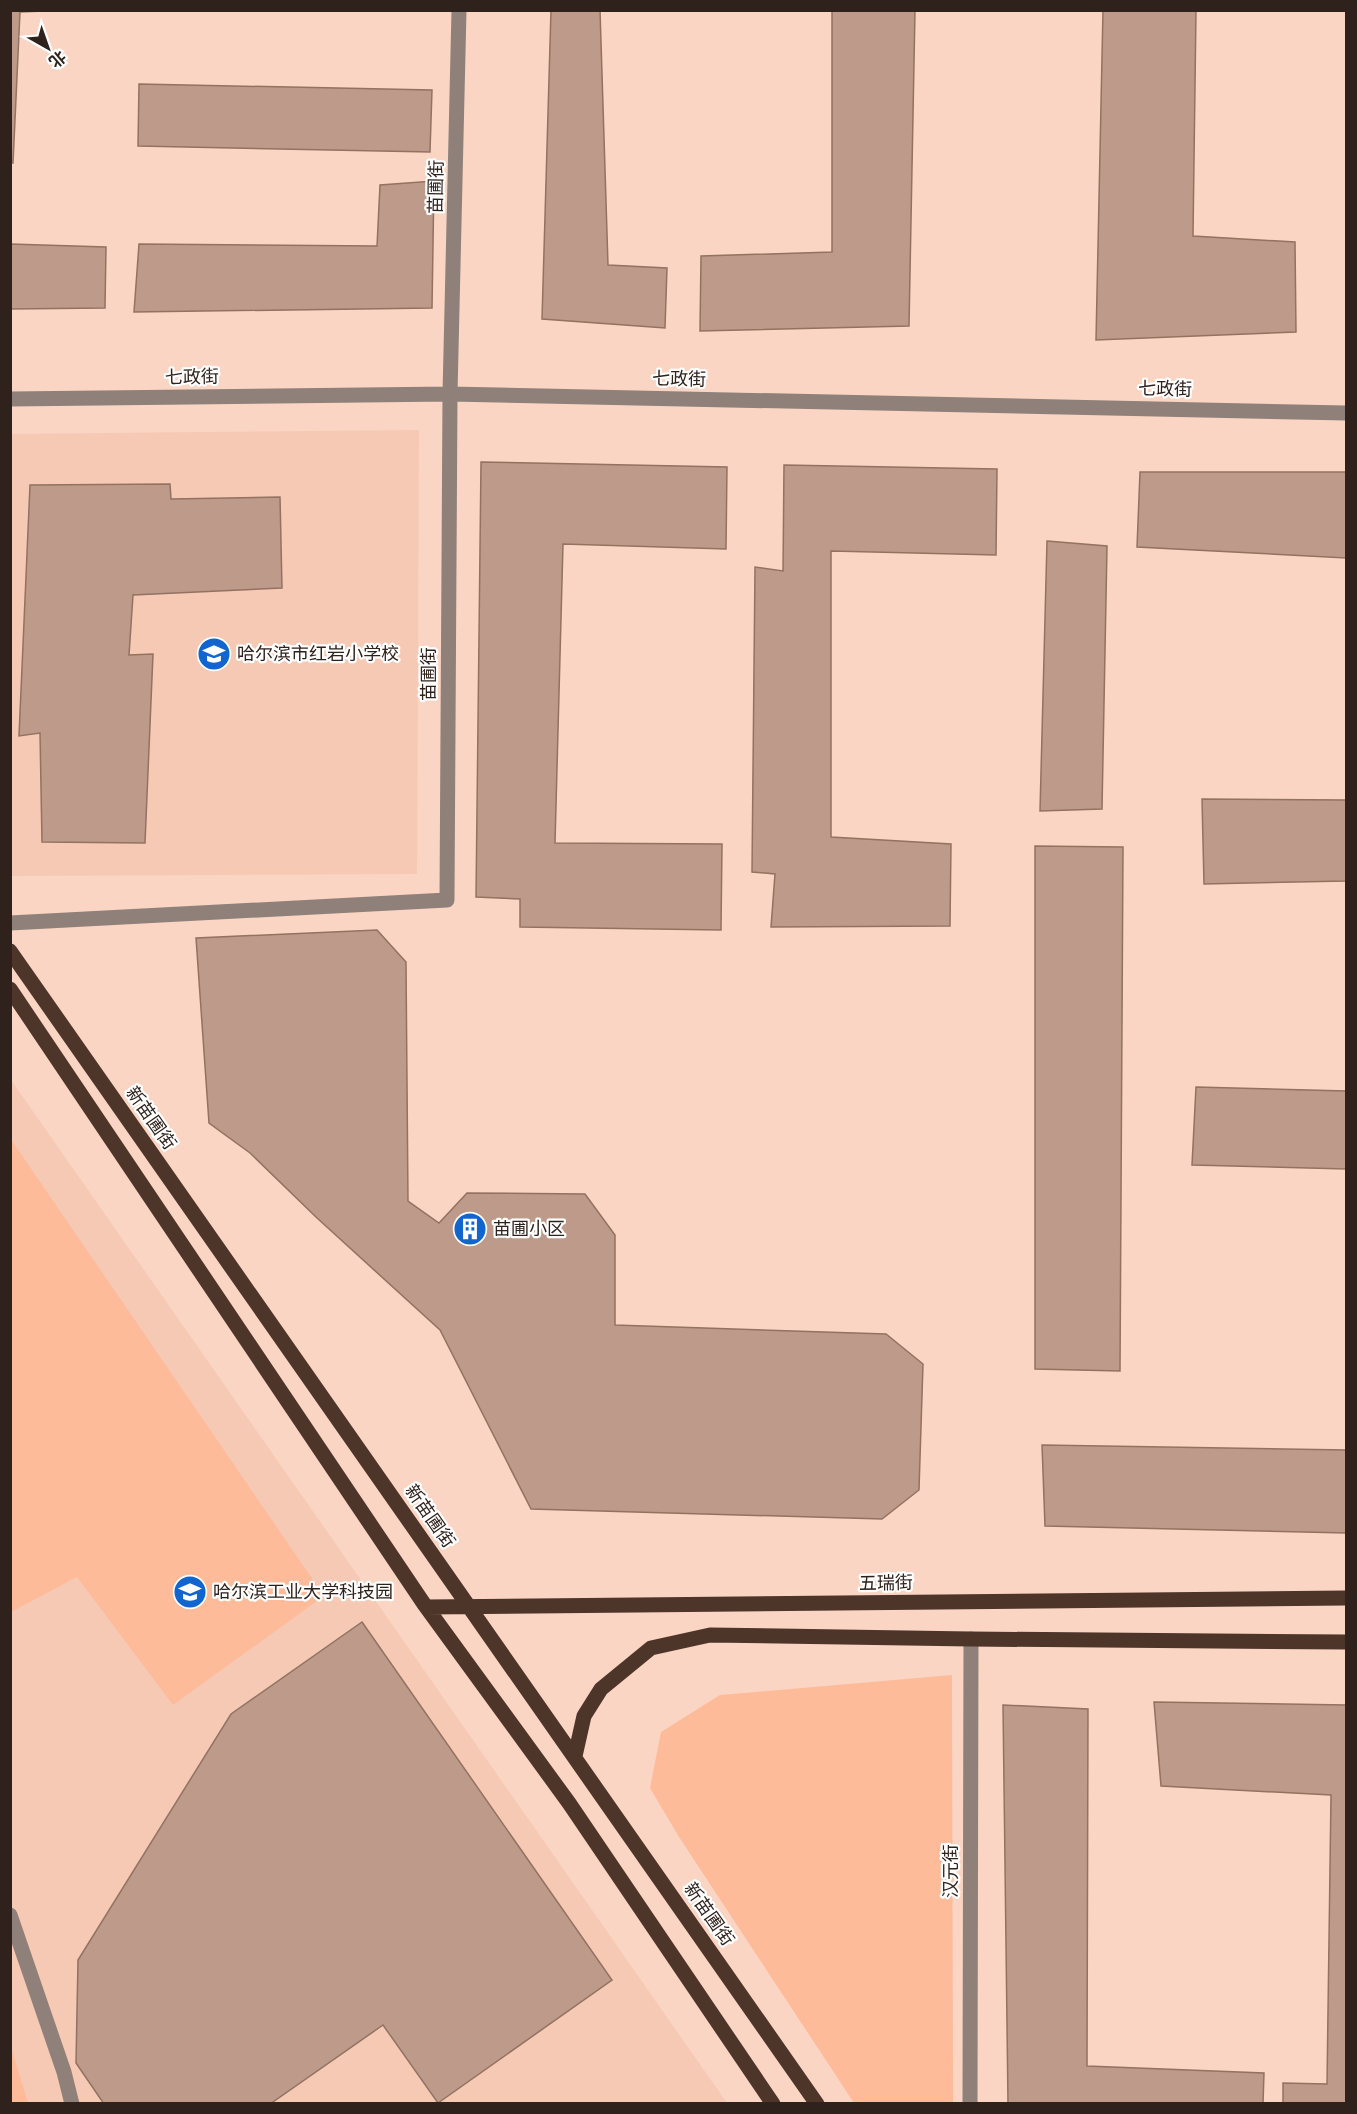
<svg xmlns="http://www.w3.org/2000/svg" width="1357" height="2114" viewBox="0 0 1357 2114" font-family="'Times New Roman','Noto Sans SC',serif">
<rect width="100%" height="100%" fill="#fad5c3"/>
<path fill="#f6c9b4" d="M419,430L417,874L11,876L10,434Z
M11,1080L727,2103H11Z"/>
<path fill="#fdbb9a" d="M10,1138L324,1596L173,1705L77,1577L11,1612Z
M952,1675L953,2103H854L679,1837L650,1788L661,1732L720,1695Z
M11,2047L28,2103H11Z"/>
<path fill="#bd9a89" stroke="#937262" stroke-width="1.5" d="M10,10H68L20,12L13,163H10Z
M551,10H600L608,265L667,268L665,328L542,319Z
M832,10H915L909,326L700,331L701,256L832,252Z
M1103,10H1196L1193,236L1295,242L1296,332L1096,340Z
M139,84L432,90L430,152L138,146Z
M434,181L432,308L134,312L139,244L377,246L380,185Z
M10,244L106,247L105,308L10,309Z
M481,462L727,467L726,549L563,544L555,843L722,844L721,930L520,927V899L476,897Z
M784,465L997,469L996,555L831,551V837L951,844L950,926L771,927L775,874L752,872L755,567L783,571Z
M1140,472H1346V558L1137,547Z
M170,484L171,499L280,497L282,588L133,595L129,655L153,654L145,843L42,842L40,733L19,736L30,485Z
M1047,541L1107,546L1102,809L1040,811Z
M1202,799L1346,800V881L1204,884Z
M1035,846L1123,847L1120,1371L1035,1369Z
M377,930L406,962L408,1201L439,1223L467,1193L585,1194L615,1235V1325L886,1334L923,1364L919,1490L882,1519L531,1509L440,1330L317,1218L250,1153L209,1123L196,938Z
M1196,1087L1346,1091V1169L1192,1165Z
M1042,1445L1346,1450V1533L1045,1526Z
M362,1622L612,1980L438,2103L383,2025L270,2104H104L76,2063L78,1960L231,1714Z
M1154,1702L1346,1705V2104H1283V2083L1327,2084L1331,1795L1161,1786Z
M1003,1705L1088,1709L1087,2066L1264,2073L1263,2104H1008Z"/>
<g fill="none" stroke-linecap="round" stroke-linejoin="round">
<path stroke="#8f8079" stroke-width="15" d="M10,399L450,394L1346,413
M10,923L447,900L450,394L459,10
M10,1915L64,2072L72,2104
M970,2104L971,1639"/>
<path stroke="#4e3529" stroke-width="15" d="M10,951L817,2104
M10,989L424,1604L569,1803L773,2104
M426,1607L1346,1598
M575,1756L584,1716L601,1689L651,1648L710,1635L971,1639L1346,1642"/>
</g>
<defs>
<symbol id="school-disc" viewBox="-11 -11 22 22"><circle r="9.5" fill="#1165ce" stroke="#fff"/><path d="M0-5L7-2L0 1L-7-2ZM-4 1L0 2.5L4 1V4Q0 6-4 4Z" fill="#fff"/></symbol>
<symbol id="building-disc" viewBox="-11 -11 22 22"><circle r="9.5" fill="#1165ce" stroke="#fff"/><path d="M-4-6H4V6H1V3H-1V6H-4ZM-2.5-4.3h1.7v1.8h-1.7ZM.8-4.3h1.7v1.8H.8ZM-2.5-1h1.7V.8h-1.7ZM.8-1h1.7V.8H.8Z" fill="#fff"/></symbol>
</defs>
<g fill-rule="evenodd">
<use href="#school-disc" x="195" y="635" width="38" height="38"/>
<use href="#building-disc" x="451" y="1210" width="38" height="38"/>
<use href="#school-disc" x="171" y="1573" width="38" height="38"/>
</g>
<g text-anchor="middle" stroke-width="4.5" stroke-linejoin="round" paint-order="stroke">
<g font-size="18" fill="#2f211b" stroke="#fff">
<text transform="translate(436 187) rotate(-89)" y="6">苗圃街</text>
<text transform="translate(192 377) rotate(-1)" y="6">七政街</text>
<text transform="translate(679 379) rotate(1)" y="6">七政街</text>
<text transform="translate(1165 389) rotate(1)" y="6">七政街</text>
<text transform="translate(429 674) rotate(-90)" y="6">苗圃街</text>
<text transform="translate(151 1118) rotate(55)" y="6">新苗圃街</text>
<text transform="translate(430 1516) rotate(55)" y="6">新苗圃街</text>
<text transform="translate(886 1583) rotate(-1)" y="6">五瑞街</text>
<text transform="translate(951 1871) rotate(-90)" y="6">汉元街</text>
<text transform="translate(709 1914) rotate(55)" y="6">新苗圃街</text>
</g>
<g font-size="18" fill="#2f211b" stroke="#fff" text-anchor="start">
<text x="237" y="660">哈尔滨市红岩小学校</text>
<text x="493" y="1235">苗圃小区</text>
<text x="213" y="1598">哈尔滨工业大学科技园</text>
</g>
</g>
<rect width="1357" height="2114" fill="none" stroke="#2f211b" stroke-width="24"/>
<g transform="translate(48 48) rotate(140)" stroke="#ffffff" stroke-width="4.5" paint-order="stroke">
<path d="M0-4.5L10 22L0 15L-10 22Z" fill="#2f211b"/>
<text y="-9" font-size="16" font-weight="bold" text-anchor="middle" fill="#2f211b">北</text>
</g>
</svg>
